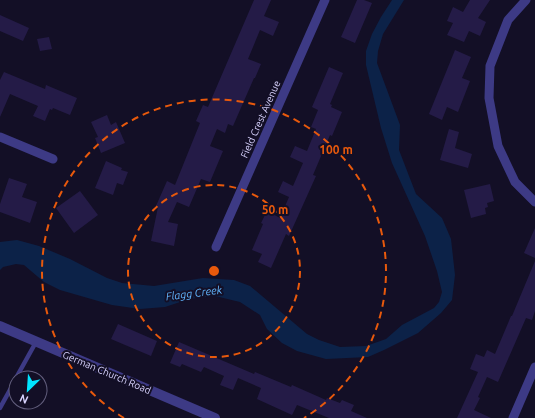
<svg xmlns="http://www.w3.org/2000/svg" width="535" height="418" viewBox="0 0 535 418" font-family="Ubuntu,sans-serif">
<rect width="100%" height="100%" fill="#130f26"/>
<path fill="#0c2248" d="M392,0H404L383,34L378,51L377,63L400,125L399,150L409,176L416,194L442,218L451,239L455,275L452,300L441,313L418,333L384,350L368,357L326,359L297,351L282,343L267,329L260,315L240,302L215,296L189,299L165,307L140,309L112,305L60,290L44,282L24,265L16,264L3,267L0,270V242L17,240L39,246L70,259L107,278L122,283L154,286L203,278L234,280L250,286L307,334L319,340L340,347L366,346L386,339L402,325L434,308L439,302L442,292L437,271L425,236L392,163L381,128L366,65V51L372,34L381,17Z"/>
<path fill="#241b47" d="M254,0H271L264,16L279,22L273,36L260,30L253,47L248,59L261,64L255,78H254L233,126L228,124L225,133L217,129L210,146L223,151L210,182L201,179L189,207L177,202L168,222L178,224L174,246L151,241L158,207L156,206L167,181L175,185L200,123L196,121L203,105L208,107Z
M357,0H364L372,3L355,43L341,37Z
M470,0H490L478,18L486,22L480,36L469,31L464,42L447,35L453,23L447,21L453,7L463,12Z
M0,15L29,28L23,41L0,31Z
M49,37L52,49L40,51L37,39Z
M455,50L471,57L462,78L470,81L458,112L447,107L442,120L429,114Z
M329,67L343,73L330,104L332,105L331,107L342,112L332,136L330,135L313,175L316,176L289,236L286,234L271,268L258,262L262,254L252,250L263,224L261,223L267,211L280,218L289,197L278,192L283,181L293,186L303,163L290,157L295,146L307,151L316,129L311,127L318,110L312,107Z
M4,72L45,89L46,85L77,98L70,115L53,108L52,110L50,109L45,121L33,116L38,106L10,94L0,117V80Z
M107,115L111,125L116,122L125,143L101,153L95,138L98,137L91,122Z
M449,129L459,132L455,148L472,154L468,168L440,160Z
M106,161L122,168L121,170L128,172L123,185L117,183L113,195L95,188Z
M9,178L27,184L22,197L37,202L30,223L0,212V204Z
M490,184L494,201L487,203L488,207L485,208L486,214L471,218L464,190Z
M80,191L98,215L74,233L56,208Z
M535,228V258L524,253Z
M535,261V311L532,320L526,318L498,382L487,377L478,397L480,398L474,410L491,418H457L478,372L470,369L476,354L484,357L487,350L495,354L511,316H512Z
M118,324L157,341L151,356L111,339Z
M179,342L254,374L255,372L291,387L292,385L326,400L327,398L340,403L342,400L354,405L351,411L367,418H329L297,405L292,415L257,399L261,388L238,378L233,390L220,385L224,376L204,367L201,372L182,364L180,367L170,363Z"/>
<g fill="none" stroke-linecap="round" stroke-linejoin="round">
<path stroke="#3d3a85" stroke-width="4.5" d="M16,378L36,342
M0,408L16,379"/>
<path stroke="#3d3a85" stroke-width="9" d="M526,0L508,20L490,66L489,98L498,146L515,182L535,202
M0,137L53,159
M216,247L325,0
M513,418L535,367"/>
<path stroke="#3d3a85" stroke-width="10" d="M0,326L215,418"/>
</g>
<g fill="none" stroke="#e8590c" stroke-width="2" stroke-dasharray="7 5">
<circle cx="214" cy="271" r="86"/>
<path d="M124 418A172 172 0 1 1 304 418"/>
</g>
<g text-anchor="middle" stroke-width="4" stroke-linejoin="round" paint-order="stroke">
<g font-size="10" fill="#d9d4ff" stroke="#130f26">
<text transform="translate(260 119) rotate(-66)" y="4">Field Crest Avenue</text>
<text transform="translate(107 372) rotate(23)" y="4">German Church Road</text>
</g>
<g font-size="11" font-style="italic" fill="#62b6ff" stroke="#130f26">
<text transform="translate(194 293) rotate(-7)" y="4">Flagg Creek</text>
</g>
</g>
<circle cx="214" cy="271" r="6" fill="#e8590c" stroke="#130f26" stroke-width="2"/>
<g font-size="12" text-anchor="middle" font-weight="bold" fill="#e8590c" stroke="#130f26" stroke-width="4" stroke-linejoin="round" paint-order="stroke">
<text x="336" y="154">100 m</text>
<text x="275" y="214">50 m</text>
</g>
<g transform="translate(28 390) rotate(205)"><circle r="19" fill="#130f26" stroke="#625e7d"/>
<path d="M0-3L7 15L0 10L-7 15Z" fill="#00e5ff"/>
<text y="-6" font-size="11" font-weight="bold" text-anchor="middle" fill="#d9d4ff">N</text>
</g>
</svg>
